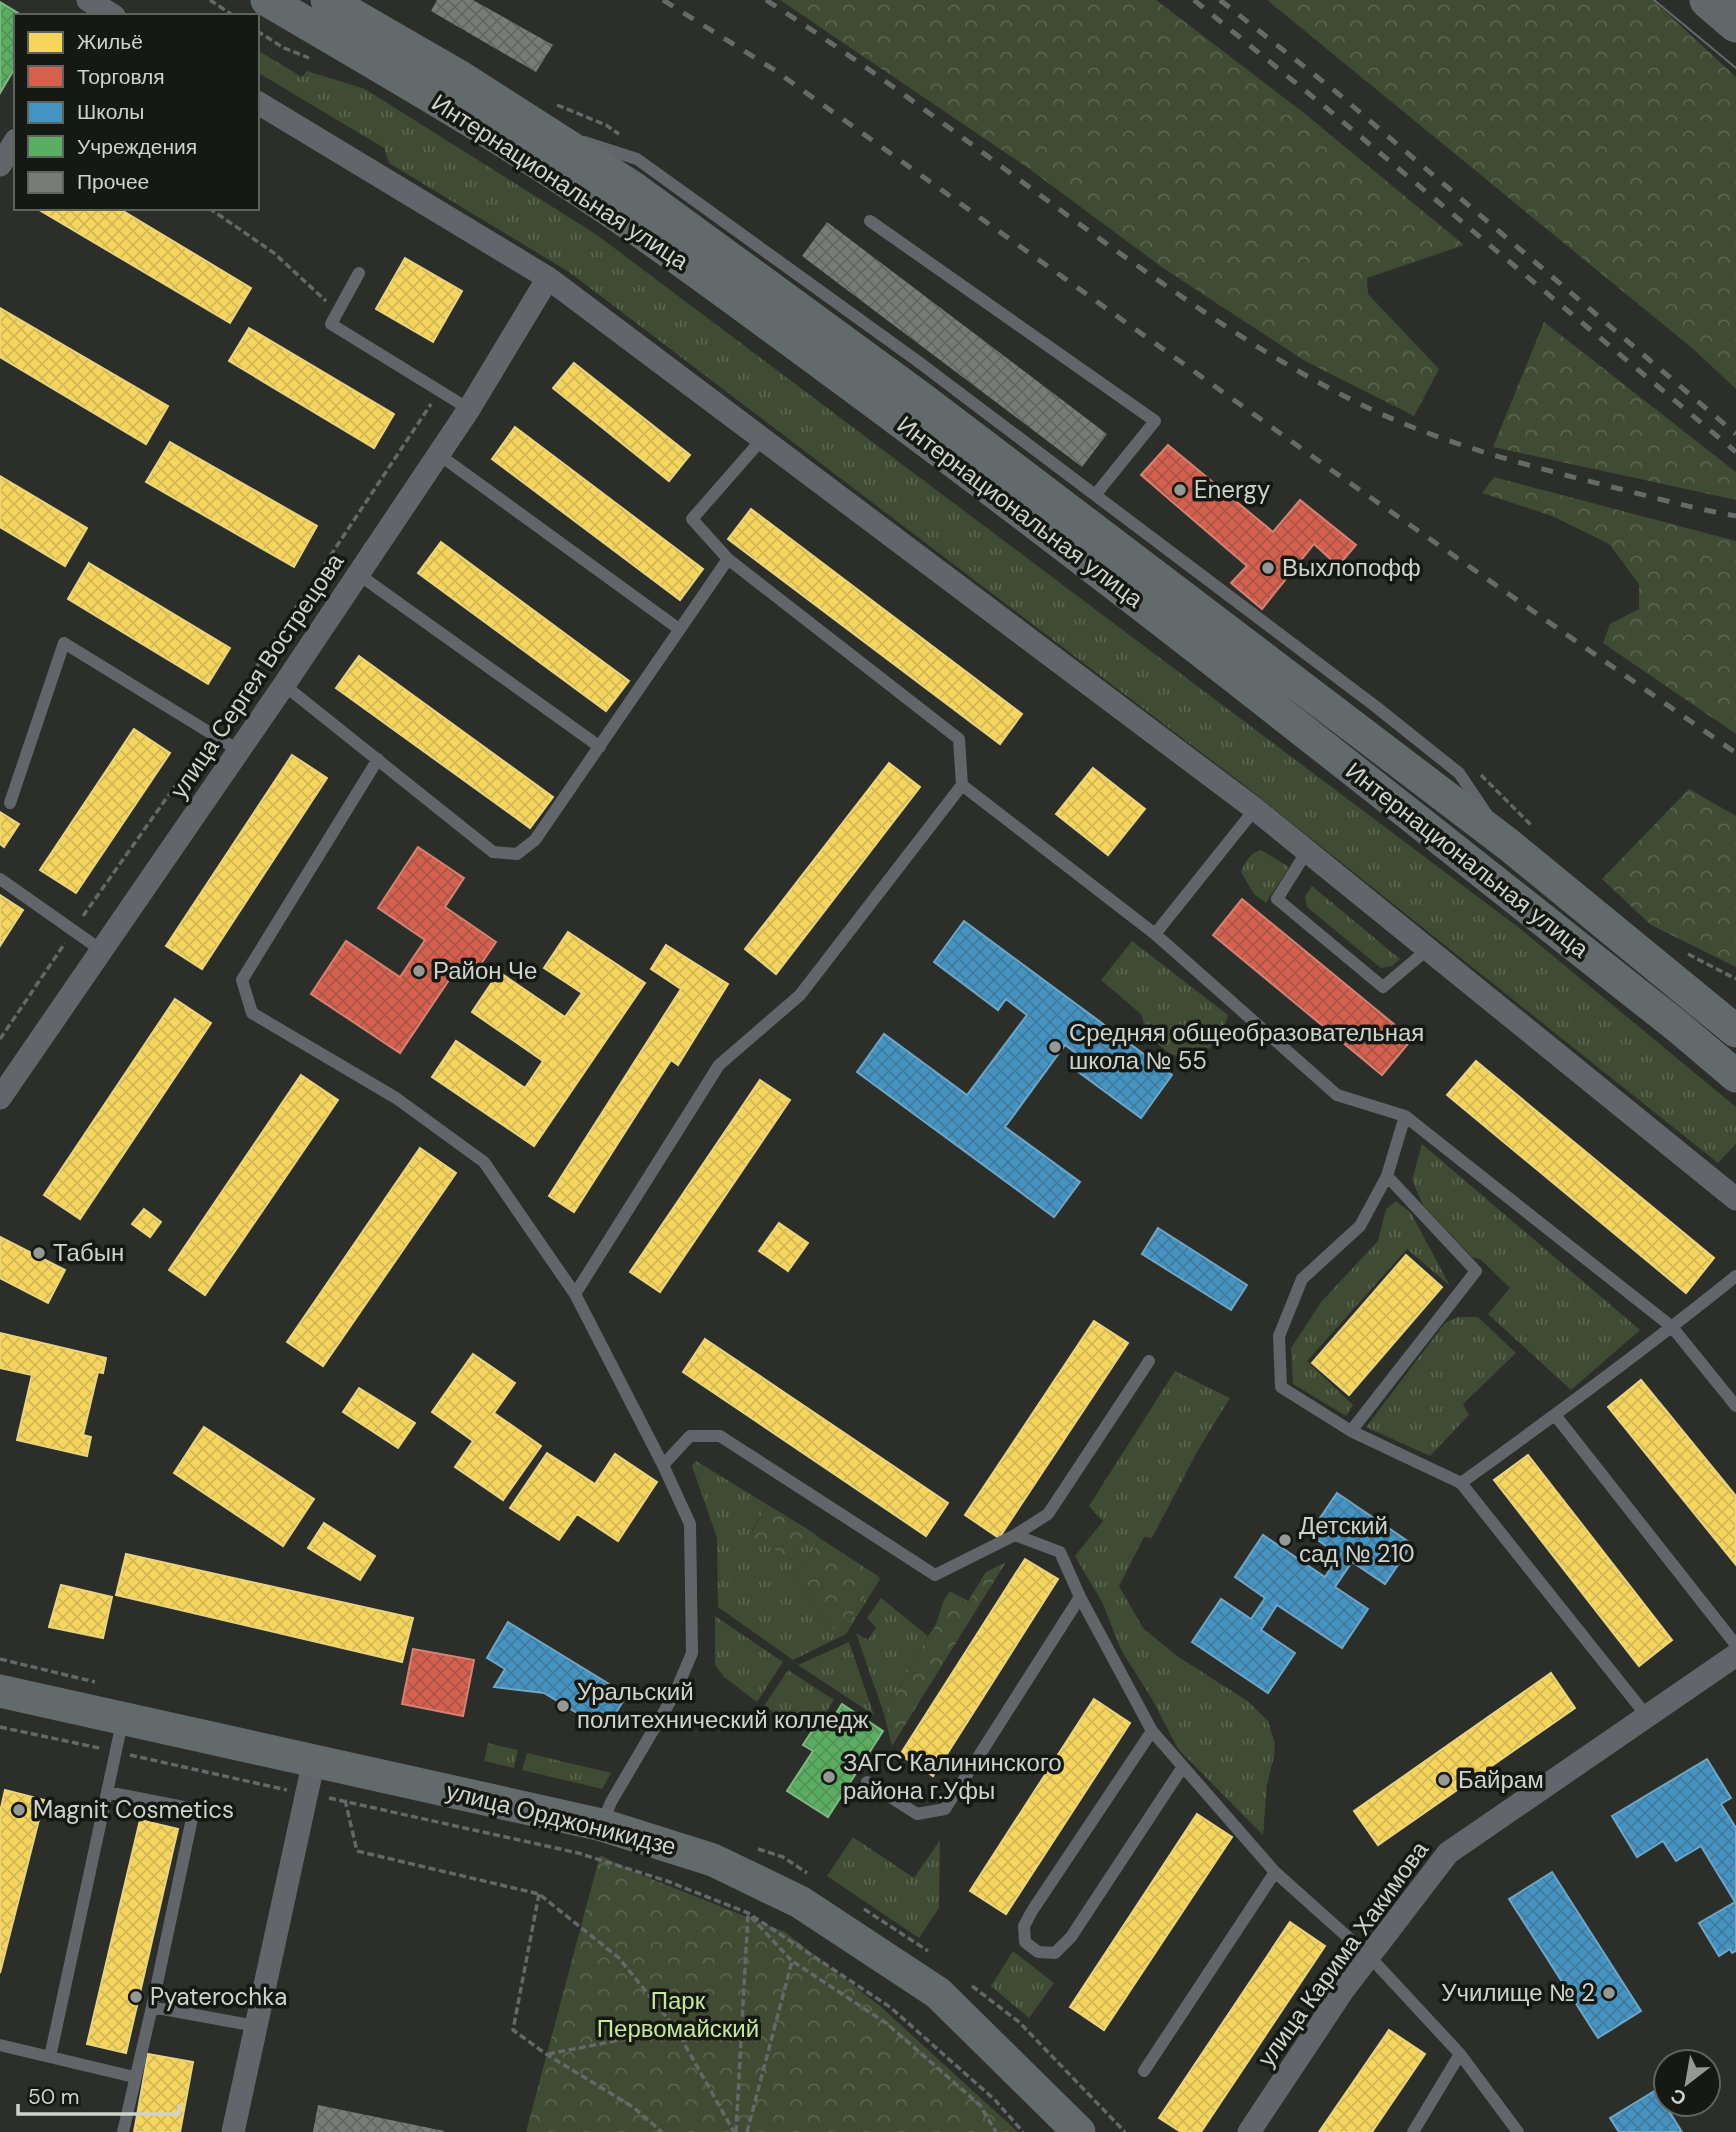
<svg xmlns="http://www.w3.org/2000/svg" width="1736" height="2132" viewBox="0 0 1736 2132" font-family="'DM Sans',sans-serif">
<defs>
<pattern id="grass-tufts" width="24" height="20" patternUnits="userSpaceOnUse" patternTransform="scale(1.75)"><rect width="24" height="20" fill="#3f4b32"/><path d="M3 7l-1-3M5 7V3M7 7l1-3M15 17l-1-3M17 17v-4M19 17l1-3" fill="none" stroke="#5a644e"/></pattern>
<pattern id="forest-crowns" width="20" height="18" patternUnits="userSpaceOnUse" patternTransform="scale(1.75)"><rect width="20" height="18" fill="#3f4b32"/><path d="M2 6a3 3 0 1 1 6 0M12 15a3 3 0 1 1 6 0" fill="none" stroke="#5a644e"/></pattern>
<pattern id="homes-cross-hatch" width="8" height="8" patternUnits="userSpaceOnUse" patternTransform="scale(1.75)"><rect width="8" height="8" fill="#f6d55c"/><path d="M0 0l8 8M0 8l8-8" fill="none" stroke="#d1b756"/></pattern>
<pattern id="shops-cross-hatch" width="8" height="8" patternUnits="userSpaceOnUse" patternTransform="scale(1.75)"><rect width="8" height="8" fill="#d6604d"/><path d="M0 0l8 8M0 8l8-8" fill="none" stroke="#a85648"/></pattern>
<pattern id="schools-cross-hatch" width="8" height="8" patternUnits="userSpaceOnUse" patternTransform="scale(1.75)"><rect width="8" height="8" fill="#4393c3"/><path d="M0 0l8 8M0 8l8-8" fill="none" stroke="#427a9b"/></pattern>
<pattern id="public-cross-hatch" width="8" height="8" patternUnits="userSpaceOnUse" patternTransform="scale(1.75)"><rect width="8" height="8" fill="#5aae61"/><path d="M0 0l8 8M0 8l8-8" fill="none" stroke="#539258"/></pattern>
<pattern id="building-cross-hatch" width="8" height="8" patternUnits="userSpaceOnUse" patternTransform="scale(1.75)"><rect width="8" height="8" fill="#797b77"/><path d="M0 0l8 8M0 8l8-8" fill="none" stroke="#646663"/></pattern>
</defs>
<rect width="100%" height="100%" fill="#2b2e29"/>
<path fill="url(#grass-tufts)" d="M257,50L302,77L307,71L365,89L597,235L1518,927L1736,1107V1144L1718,1163L1244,785L569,272L389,163L384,148L257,72Z
M1261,850L1289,867L1266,903L1254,894L1241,872C1245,862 1250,853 1261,850Z
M1312,886L1400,959L1392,966L1381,968L1307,907L1305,897Z
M1132,941L1228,1015C1223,1034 1211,1050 1194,1061L1170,1054L1148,1036L1141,1014L1101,980Z
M1422,1144L1640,1330L1571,1390L1488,1314L1510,1288L1480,1259L1472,1257L1423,1205L1412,1180Z
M1396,1201L1411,1213L1450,1286L1407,1249L1307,1361L1353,1405L1346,1416L1293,1384L1291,1348L1322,1301L1378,1241L1386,1209Z
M1458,1317H1478L1516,1353L1463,1404L1469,1415L1430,1456L1366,1427L1445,1323Z
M1175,1371L1230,1398L1198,1450L1152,1538L1144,1537L1119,1586L1143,1628L1177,1656L1249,1702L1268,1721L1275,1744L1274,1756L1267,1785L1263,1835L1178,1749L1152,1699L1121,1650L1103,1604L1075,1556L1103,1521L1089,1506Z
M696,1461L768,1505L752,1530L755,1537L791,1560L809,1530L821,1539L796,1577L825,1623L841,1633L878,1576L880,1579L846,1634L793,1660L718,1607L717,1538L692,1466Z
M881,1598L928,1636L884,1714L856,1633L868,1640L876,1627L867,1618Z
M715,1616L783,1662L757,1702L724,1677L715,1665Z
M849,1642L874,1715L798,1665Z
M788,1670L834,1700L820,1721L807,1714L798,1728L764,1706Z
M488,1743L518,1750L514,1768L484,1761Z
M527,1753L611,1773L602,1789L522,1770Z
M853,1837L914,1878L940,1840L939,1908L919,1938L827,1876Z
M1013,1951L1054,1983L1029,2018L991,1986Z"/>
<path fill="url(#forest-crowns)" d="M780,0H1156L1304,113L1464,245L1367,278L1368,294L1439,369L1414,416L1305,361L1163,268L1028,168Z
M1267,0H1653L1736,77V389L1692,348Z
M1544,322L1736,472V500L1493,447Z
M1494,477L1736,541V734L1603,643L1610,624L1639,609V584L1609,544L1552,516L1482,493Z
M1689,789L1736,816V967L1651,925L1602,879Z
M768,1505L809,1530L791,1560L755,1538L752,1531Z
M821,1539L878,1576L841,1633L825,1623L796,1577Z
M1006,1562L892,1746L884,1714L928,1636C943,1620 936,1608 950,1591L968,1601L986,1572Z
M600,1855L639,1874L785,1932L880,2006L1018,2132H526Z"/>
<path fill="url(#homes-cross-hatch)" stroke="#ead47e" stroke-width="2" d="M36,208H118L251,288L230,323Z
M405,258L462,291L433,342L376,309Z
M0,308L168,406L146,444L0,357Z
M249,328L394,414L374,448L229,361Z
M574,363L690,455L669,481L553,388Z
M515,427L703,569L680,600L492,459Z
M170,442L317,526L294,567L146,482Z
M0,476L87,528L65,566L0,527Z
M751,509L1022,714L1000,744L728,539Z
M441,542L629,681L606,711L418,573Z
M89,563L230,648L208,684L68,599Z
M359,656L553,797L530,828L336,688Z
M134,729L170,753L76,893L40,870Z
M292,755L327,778L202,969L166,946Z
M889,763L920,787L776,974L745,949Z
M1093,768L1145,809L1108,855L1056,814Z
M0,812L19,824L4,847L0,844Z
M0,895L23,910L0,946Z
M568,932L645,983L534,1146L432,1077L456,1041L525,1088L543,1061L472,1012L499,972L565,1017L582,993L544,968Z
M666,945L728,984L678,1065L671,1060L574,1212L549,1196L681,989L651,969Z
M175,999L211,1023L80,1219L44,1195Z
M1476,1061L1714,1258L1686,1293L1447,1095Z
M301,1075L338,1100L205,1295L169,1270Z
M760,1080L790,1100L660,1292L630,1272Z
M420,1148L456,1173L323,1366L287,1342Z
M144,1209L161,1222L150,1237L132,1224Z
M779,1223L808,1243L788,1271L759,1251Z
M0,1237L65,1270L48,1303L0,1278Z
M1406,1255L1442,1287L1349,1395L1312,1363Z
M1094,1321L1128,1343L999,1538L965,1515Z
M0,1333L106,1358L103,1373L98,1372L83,1435L91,1437L87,1456L17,1440L32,1375L0,1368Z
M705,1339L948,1503L926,1536L683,1372Z
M473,1354L515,1383L494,1413L541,1446L503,1500L455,1467L473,1441L432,1412Z
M1641,1380L1736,1496V1565L1608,1407Z
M359,1388L415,1423L398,1448L343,1412Z
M204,1427L314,1499L283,1546L174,1473Z
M547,1453L595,1484L615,1454L657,1482L618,1541L577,1514L559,1540L510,1508Z
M1528,1455L1672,1640L1639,1666L1494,1480Z
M324,1523L375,1556L360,1580L308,1548Z
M126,1554L413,1618L402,1662L116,1595Z
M1025,1559L1058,1579L933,1776L900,1755Z
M61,1585L112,1597L103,1638L49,1627Z
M1551,1673L1575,1708L1378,1845L1354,1811Z
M1094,1699L1130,1723L1006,1914L970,1891Z
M5,1790L44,1800L0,1973V1812Z
M1197,1814L1232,1837L1104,2030L1070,2007Z
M140,1820L178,1829L126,2053L87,2044Z
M1290,1922L1325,1946L1201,2132H1181L1159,2118Z
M1389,2030L1425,2054L1372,2132H1319Z
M148,2054L193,2062L180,2132H134Z"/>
<path fill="url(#shops-cross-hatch)" stroke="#d48273" stroke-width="2" d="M1168,445L1273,532L1300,500L1356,545L1338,566L1314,544L1262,609L1231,583L1247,566L1141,475Z
M418,847L464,878L445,907L496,942L470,980L455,971L400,1053L311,994L346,941L400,977L425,940L378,908Z
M1242,899L1412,1039L1382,1075L1213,935Z
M413,1649L474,1660L463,1716L402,1704Z"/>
<path fill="url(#schools-cross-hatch)" stroke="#6da6c6" stroke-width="2" d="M964,921L1172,1075L1141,1118L1077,1071L1085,1060L1065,1045L1005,1127L1080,1182L1054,1217L857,1072L884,1034L967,1095L1027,1015L1006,999L998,1010L934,962Z
M1158,1228L1247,1285L1231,1310L1142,1254Z
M1337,1493L1412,1544L1385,1584L1352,1562L1335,1587L1368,1609L1342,1648L1277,1605L1261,1630L1295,1653L1268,1693L1192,1642L1221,1599L1251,1619L1265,1598L1235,1577L1263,1535L1325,1577L1339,1555L1309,1534Z
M508,1622L627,1695L605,1730L544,1693L494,1687L505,1669L487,1658Z
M1707,1759L1731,1798L1721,1804L1736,1828V1951L1732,1953L1730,1949L1719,1956L1699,1923L1735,1902L1701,1846L1676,1861L1663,1841L1637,1857L1612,1816Z
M1552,1872L1641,2011L1598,2038L1509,1899Z
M1656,2090L1682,2132H1619L1610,2118Z"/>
<path fill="url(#public-cross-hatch)" stroke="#7db981" stroke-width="2" d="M0,2L23,16H16V66L0,93Z
M842,1704L883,1731L828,1817L787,1791L813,1751L803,1745L816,1725L825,1731Z"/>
<path fill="url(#building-cross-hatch)" d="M437,0H473L553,45L536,72L431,11Z
M827,222L1107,434L1082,467L802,256Z
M318,2105L444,2131L443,2132H313Z"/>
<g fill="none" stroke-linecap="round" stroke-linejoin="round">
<path stroke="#646869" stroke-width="3.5" stroke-dasharray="7 3.5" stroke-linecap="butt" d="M210,0L234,16
M257,31L284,48L309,58
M557,105L606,125L619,134
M209,208L274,253L326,301
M220,722L431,404
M1481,775L1532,826
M83,916L202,748
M1688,954L1736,979
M0,1039L65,943
M0,1659L95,1682
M0,1727L99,1748
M130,1755L287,1790
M329,1798L578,1853L667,1881L748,1913L890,2007L995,2100L1023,2132
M345,1800L357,1851L539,1894L619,1958L676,2029L734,2132
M758,1849L783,1857L807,1873
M539,1894L513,2030L546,2054L633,2107L662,2132
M864,1909L928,1951
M751,1917L791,1960
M972,1986L1019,2022L1125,2132
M548,2054L676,2029
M736,2132L748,1914
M747,2132L792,1961L886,2023L980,2105L996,2132"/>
<path stroke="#62666a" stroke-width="12" d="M584,142L637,159L916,360L1375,706L1459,773L1486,813
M870,221L1155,421L1096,494
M359,273L331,324L469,409
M438,454L679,629
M358,574L600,747
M284,685L493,852L517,854L535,840L728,559
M378,759L242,980L252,1013L396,1098L484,1162L575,1294L663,1465
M962,785L1155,934L1337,1095L1405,1116L1672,1327L1736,1406
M10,803L64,643L238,750
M1307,851L1277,899L1383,987L1428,949
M0,879L101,950
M1155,934L1255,809
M1405,1116L1387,1176L1360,1226L1302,1279L1279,1336L1281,1387L1351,1431L1461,1483L1646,1715
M575,1294L719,1065L800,995L962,785L959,739L728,559L692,519L763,438
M1555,1415L1736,1645
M1351,1431L1476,1271L1387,1176
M1461,1483C1554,1416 1647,1348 1736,1276
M1015,1535L1060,1552L1080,1597
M1152,1731L1032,1911L1024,1926L1025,1942L1038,1952L1055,1953L1071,1937L1182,1768
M867,1782L917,1814L945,1809L1080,1597L1152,1731L1275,1872L1370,1957L1460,2054L1518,2132
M107,1792L194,1809L152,2007
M602,1824L611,1802L675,1693L692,1653L690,1524L663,1465L690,1436H720L935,1575L1015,1535L1048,1514L1149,1361
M0,2045L134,2077
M50,2057L123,1718
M1144,2071L1275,1872
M123,2132L152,2007L256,2026
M1413,2132L1460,2054"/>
<path stroke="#62666a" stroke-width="23" d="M88,0L114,16
M257,102L548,278L1255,809L1736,1199
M0,165L16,140
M0,1098L284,685L469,409L548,278
M233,2132L314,1760
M1249,2132L1344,1989L1448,1853L1736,1655"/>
<path stroke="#636a6c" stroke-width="33" d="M267,0C386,70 505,138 618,216C688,264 756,315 824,365C1114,578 1395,803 1677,1026L1736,1076
M327,0L457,75L635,189L921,398L1509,845L1736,1031
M0,1691L602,1825L713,1860L800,1902L938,1993L1079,2132"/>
<path stroke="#62686a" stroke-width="37" d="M1708,0L1736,24"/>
<path stroke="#666a69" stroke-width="2" d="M1654,0L1736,68"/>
<path stroke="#666a69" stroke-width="5" stroke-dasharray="12 12" stroke-linecap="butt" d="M663,0L773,69L1337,474L1736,753
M766,0C899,85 1023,186 1152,276C1219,323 1288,369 1362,405C1438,442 1518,463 1600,484C1645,495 1690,508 1736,516
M1194,0L1324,106L1736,452
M1220,0L1335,91L1736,434"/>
</g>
<g fill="#969993" stroke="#151813" stroke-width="2.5">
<circle cx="1180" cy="490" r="7"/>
<circle cx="1268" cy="568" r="7"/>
<circle cx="419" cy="971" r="7"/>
<circle cx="1055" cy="1047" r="7"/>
<circle cx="39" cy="1253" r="7"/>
<circle cx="1285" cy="1540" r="7"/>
<circle cx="563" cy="1706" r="7"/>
<circle cx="829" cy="1777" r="7"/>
<circle cx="1444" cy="1780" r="7"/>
<circle cx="19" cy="1810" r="7"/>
<circle cx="1609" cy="1993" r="7"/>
<circle cx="136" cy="1997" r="7"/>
</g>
<g text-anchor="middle" stroke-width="7" stroke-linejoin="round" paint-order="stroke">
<g font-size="24" fill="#cfd3cc" stroke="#151813">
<text transform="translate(560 182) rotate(33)" y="8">Интернациональная улица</text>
<text transform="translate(1020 512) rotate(37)" y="8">Интернациональная улица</text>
<text transform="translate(257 676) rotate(-56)" y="8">улица Сергея Вострецова</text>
<text transform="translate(1467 860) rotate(38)" y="8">Интернациональная улица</text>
<text transform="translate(561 1819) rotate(14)" y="8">улица Орджоникидзе</text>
<text transform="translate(1343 1954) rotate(-54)" y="8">улица Карима Хакимова</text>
</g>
<g font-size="24" fill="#cfd3cc" stroke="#151813" text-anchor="start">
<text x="1194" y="498">Energy</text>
<text x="1282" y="576">Выхлопофф</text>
<text x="433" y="979">Район Че</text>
<text x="1069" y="1041">Средняя общеобразовательная<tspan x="1069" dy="28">школа № 55</tspan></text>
<text x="53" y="1261">Табын</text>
<text x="1299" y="1534">Детский<tspan x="1299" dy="28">сад № 210</tspan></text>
<text x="577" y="1700">Уральский<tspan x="577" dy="28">политехнический колледж</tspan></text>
<text x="843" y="1771">ЗАГС Калининского<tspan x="843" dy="28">района г.Уфы</tspan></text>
<text x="1458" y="1788">Байрам</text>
<text x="33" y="1818">Magnit Cosmetics</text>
<text x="1595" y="2001" text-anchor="end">Училище № 2</text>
<text x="150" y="2005">Pyaterochka</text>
</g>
<g font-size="24" fill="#c5e89a" stroke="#151813">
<text x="678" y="2009">Парк<tspan x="678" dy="28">Первомайский</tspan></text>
</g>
</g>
<rect x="14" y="14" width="245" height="196" fill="#151813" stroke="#5f635d" stroke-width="2"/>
<rect x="28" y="32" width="35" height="21" fill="#f6d55c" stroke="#5f635d" stroke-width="2"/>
<text x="77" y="49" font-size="21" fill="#cfd3cc">Жильё</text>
<rect x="28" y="66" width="35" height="21" fill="#d6604d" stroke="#5f635d" stroke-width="2"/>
<text x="77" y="84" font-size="21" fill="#cfd3cc">Торговля</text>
<rect x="28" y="102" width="35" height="21" fill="#4393c3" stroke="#5f635d" stroke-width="2"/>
<text x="77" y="119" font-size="21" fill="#cfd3cc">Школы</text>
<rect x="28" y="136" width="35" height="21" fill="#5aae61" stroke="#5f635d" stroke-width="2"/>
<text x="77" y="154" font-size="21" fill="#cfd3cc">Учреждения</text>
<rect x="28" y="172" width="35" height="21" fill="#797b77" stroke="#5f635d" stroke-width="2"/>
<text x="77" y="189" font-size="21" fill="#cfd3cc">Прочее</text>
<g transform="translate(1687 2083) rotate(211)"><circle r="33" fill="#151813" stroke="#5f635d" stroke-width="2"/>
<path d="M0-5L12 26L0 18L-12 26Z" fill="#969993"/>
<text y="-10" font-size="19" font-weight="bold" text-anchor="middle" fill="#cfd3cc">С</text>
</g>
<path d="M18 2104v10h161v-10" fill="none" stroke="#cfd3cc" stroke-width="3.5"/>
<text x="28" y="2104" font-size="21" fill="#cfd3cc" stroke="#151813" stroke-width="5" paint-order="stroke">50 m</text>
</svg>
